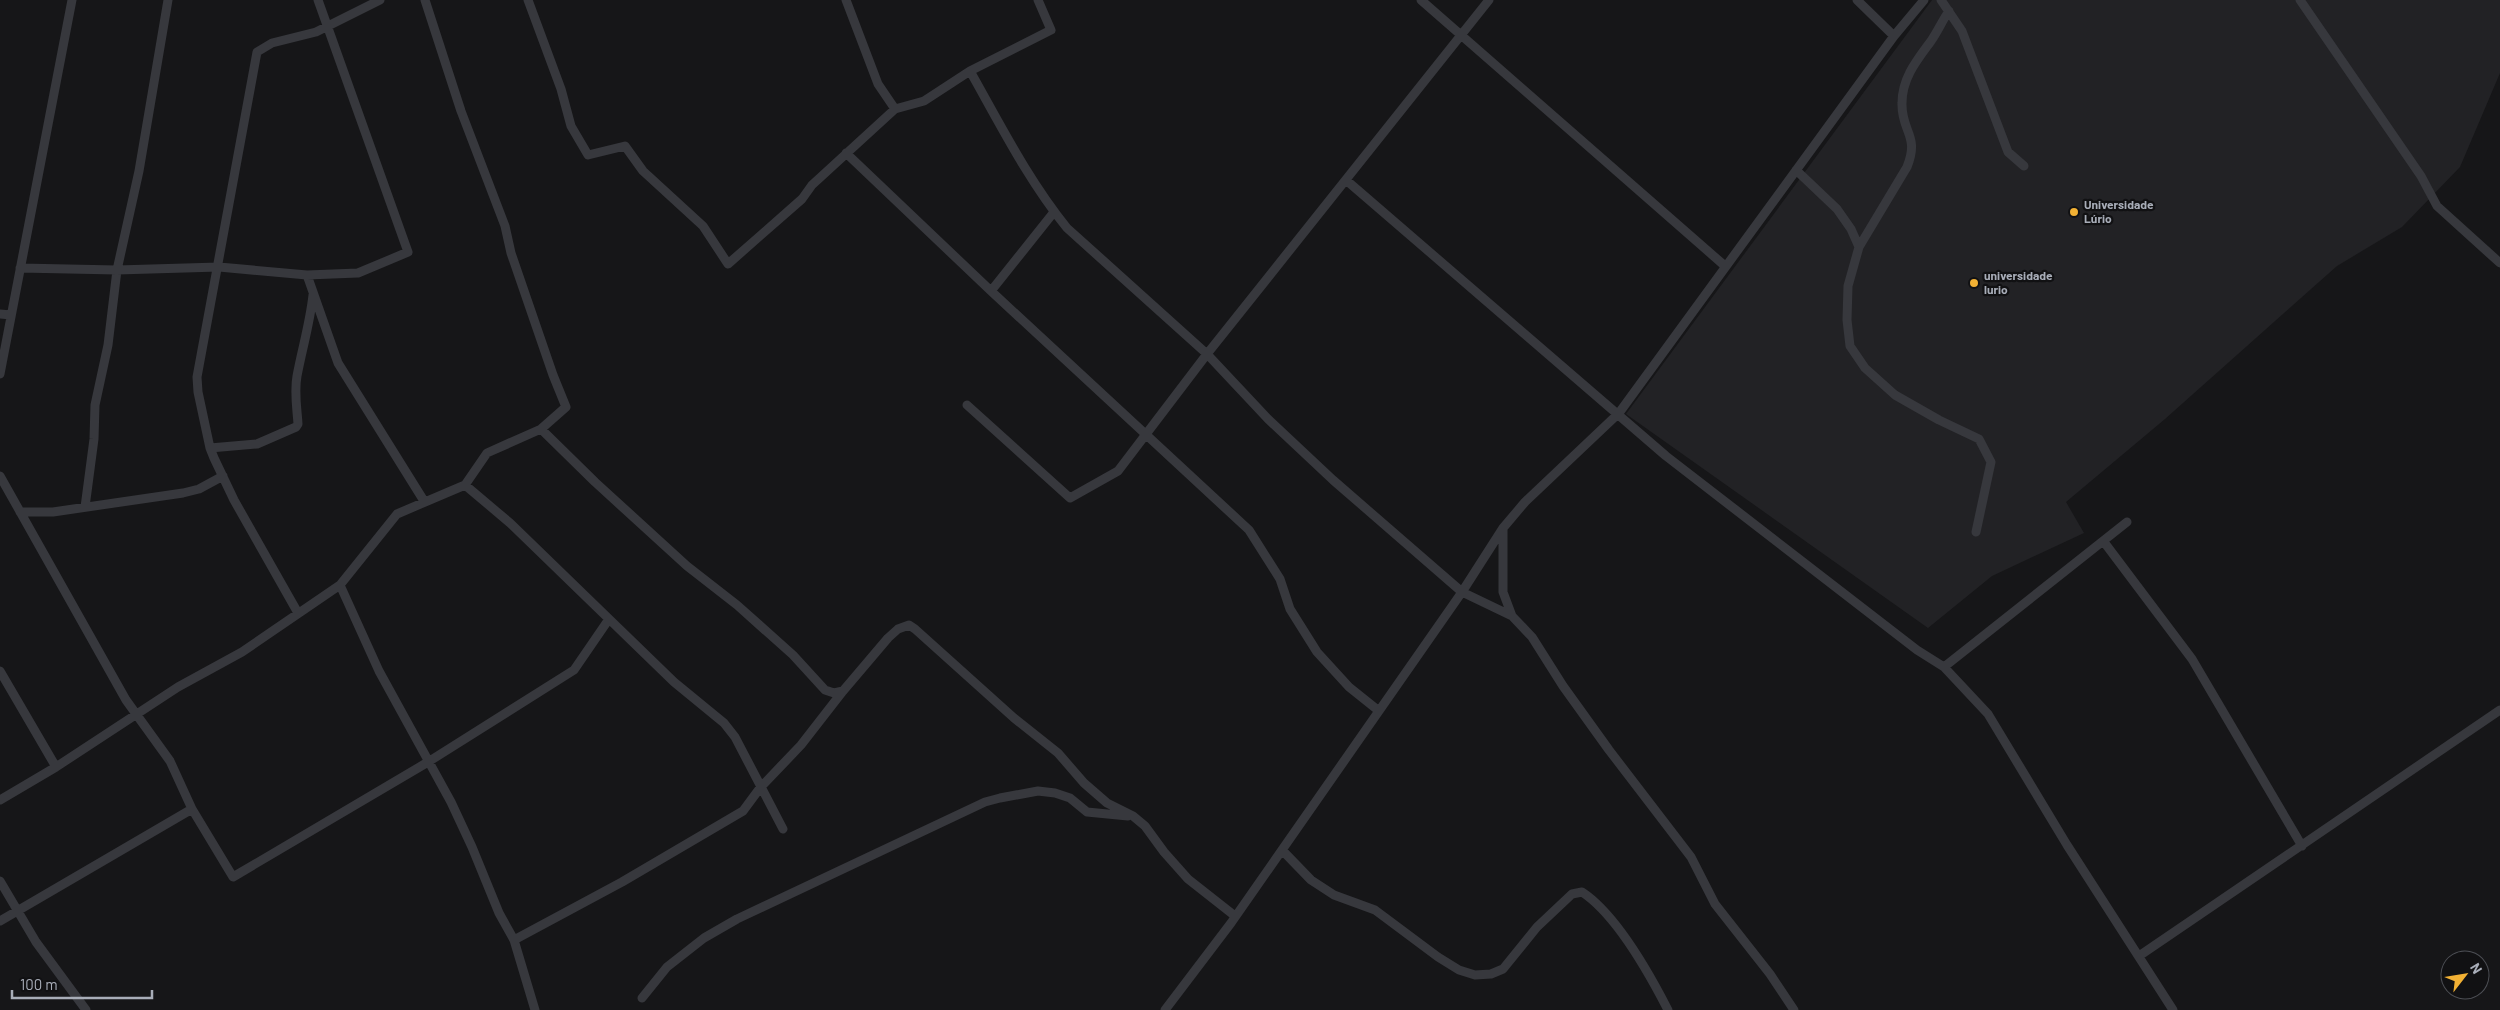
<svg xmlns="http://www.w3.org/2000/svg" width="2500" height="1010" viewBox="0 0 2500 1010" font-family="Barlow,sans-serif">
<rect width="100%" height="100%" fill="#161618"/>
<path fill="#222225" d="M1932,0H2500V73L2460,167L2402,227L2337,266L2165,419L2066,502L2084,533L1992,576L1928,628L1626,414Z"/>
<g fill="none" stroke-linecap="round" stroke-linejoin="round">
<path stroke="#37383d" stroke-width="9" d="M528,0L561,89L571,126L588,155L625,146L643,171L703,226L728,264L802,199L812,185L895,109L924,101L970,71L1051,30L1038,0
M846,0L878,84L895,109
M1421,0L1725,266
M1857,0L1894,36
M1941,0L1962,31L2008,152L2024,166
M2300,0L2421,176L2437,206L2500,263
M970,71C1000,124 1028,180 1067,228L1207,354L1268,419L1333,480L1462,592L1512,616
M846,153L991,291L1249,530L1280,579L1290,609L1317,652L1349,687L1379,711
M1796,170L1837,209L1851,229L1859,247L1848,286L1847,320L1850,346L1865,368L1895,395L1939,420L1979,439L1991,462L1976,532
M1346,180L1666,456L1917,650L1944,667L1988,714L2067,845L2173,1010
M1859,247L1907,167C1920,135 1901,132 1902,103C1902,78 1917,60 1931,41C1938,31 1942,21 1949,11
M20,268L117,270L219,267L307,275L338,363L424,501
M307,275L358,273L408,252L318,0
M991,291L1054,212
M0,314L11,315
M0,374L72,0
M967,405L1070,498L1118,471L1207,354L1489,0
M541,429L595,482L687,566L737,605L793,655L825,690L834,693L843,691L888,638L898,629L909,625L915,629L1014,718L1058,753L1084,783L1107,803L1133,816L1145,826L1164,852L1188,879L1235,916
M210,448L257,444L296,427L298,424C297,408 294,392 297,376C302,349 310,323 313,295
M0,476L126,700L170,761L192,809L233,877L428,762L574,670L609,619
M465,485L510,523L674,682L724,723L735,737L783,829
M85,507L94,439L95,405L108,345L117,270L139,171L168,0
M20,512H53L183,493L199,489L223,476
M1503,528V592L1512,616L1532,637L1563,686L1609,750L1691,857L1715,904L1770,974L1794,1010
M2104,542L2192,659L2302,846
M340,585L379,671L451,802L472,847L499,913L514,940L535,1010
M298,613L234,500L214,458L210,448L198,392L197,377L257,52L272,43L316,32L380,0
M1944,667L2127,522
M0,671L56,767
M0,800L56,767L178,687L242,652L340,585L397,514L465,485L487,453L541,429L566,407L553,375L511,253L505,226L461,111L425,0
M1282,850L1311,880L1334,895L1375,910L1438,957L1459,970L1475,975L1491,974L1503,969L1537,927L1572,894L1582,892C1617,915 1649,973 1668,1010
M0,881L36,942L86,1010
M0,921L192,809
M514,940L622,882L743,811L760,788L801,745L843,691
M2139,956L2500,710
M642,998L667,967L704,938L737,919L985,802L1000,798L1038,791L1055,793L1070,798L1087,812L1128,816
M1165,1010L1231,923L1462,592L1503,528L1525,502L1619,413L1894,36L1924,0"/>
</g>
<g fill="#f2b134" stroke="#111113" stroke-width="2">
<circle cx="2074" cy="212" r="5"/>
<circle cx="1974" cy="283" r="5"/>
</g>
<g text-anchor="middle" stroke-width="4.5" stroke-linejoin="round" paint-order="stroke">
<g font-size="12" font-weight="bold" fill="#a8adb8" stroke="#111113" text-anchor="start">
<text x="2084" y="209">Universidade<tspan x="2084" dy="14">Lúrio</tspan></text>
<text x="1984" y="280">universidade<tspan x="1984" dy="14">lurio</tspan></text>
</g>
</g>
<g transform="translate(2465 975) rotate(59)"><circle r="24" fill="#111113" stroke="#4d4f55"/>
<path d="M0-4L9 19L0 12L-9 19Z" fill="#f2b134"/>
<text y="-8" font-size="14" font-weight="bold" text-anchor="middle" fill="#a8adb8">N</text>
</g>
<path d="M12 990v8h140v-8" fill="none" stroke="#a8adb8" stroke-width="2.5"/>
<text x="20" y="990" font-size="15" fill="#a8adb8" stroke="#111113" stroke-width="4" paint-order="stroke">100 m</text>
</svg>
